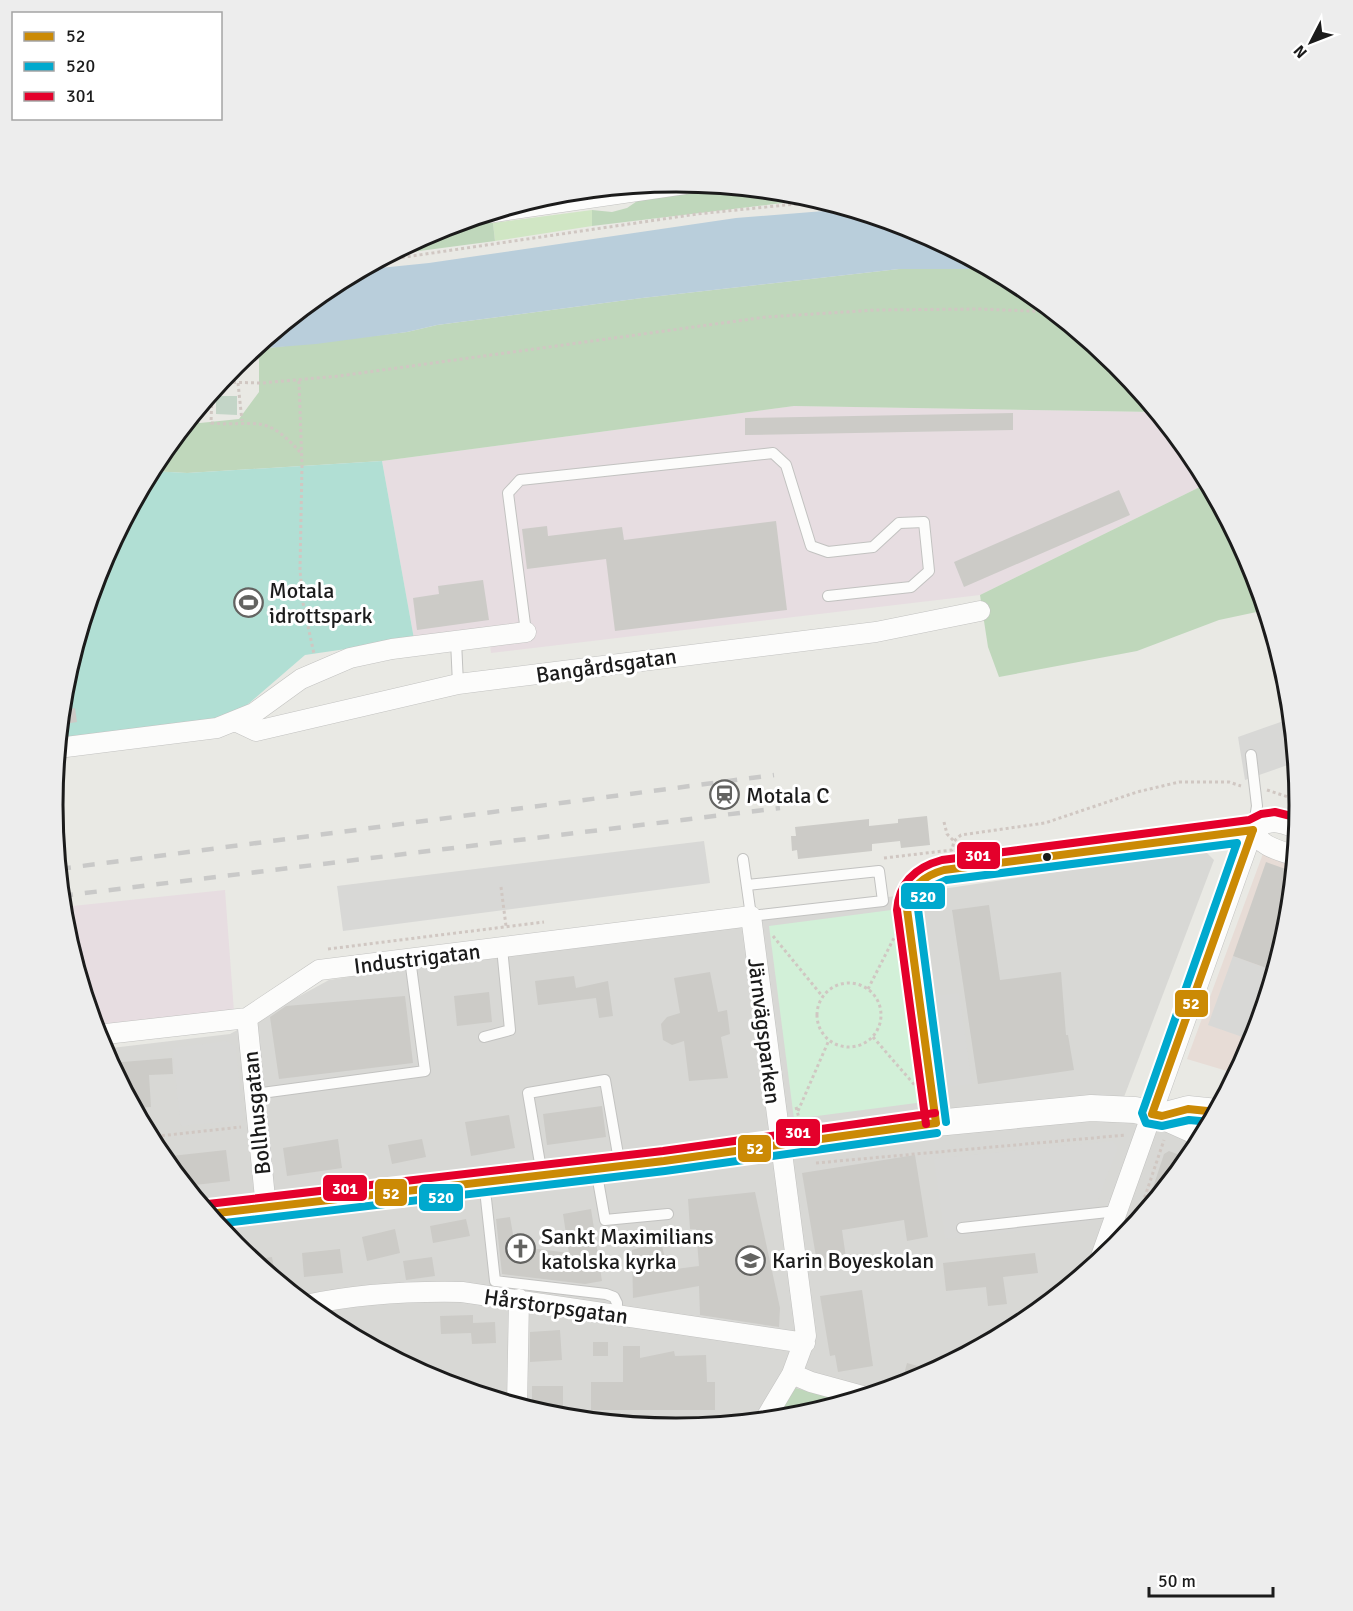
<svg xmlns="http://www.w3.org/2000/svg" width="1353" height="1611" viewBox="0 0 1353 1611" font-family="Signika,sans-serif">
<rect width="100%" height="100%" fill="#e9e9e4"/>
<path fill="#d8d8d5" d="M1204,850L1214,860L1124,1097L1222,1103L1195,1152L1117,1247L1023,1325L915,1382L849,1402L764,1421L676,1429L554,1417L437,1382L330,1324L235,1246L157,1152L103,1049L230,1034L329,980Z"/>
<path fill="#e7dcd6" d="M1264,851L1295,862L1288,928L1253,1045L1237,1074L1187,1059Z"/>
<path fill="#e7dde1" d="M794,406L1157,412L1196,459L1208,483L980,595L491,653L488,630L414,639L382,461Z
M225,890L234,1012L95,1029L64,927L63,907Z"/>
<path fill="#d0e6c4" d="M592,210V226L495,241L493,223Z"/>
<path fill="#bfd7bb" d="M713,185L799,194L816,199L592,226V210L612,212L627,208L646,195Z
M463,221L493,223L495,241L389,255L438,229Z
M899,269H991L1023,287L1118,365L1157,412L794,406L382,461L187,473L151,471L158,459L190,419L200,423L239,419L259,392V349L407,332L437,325L642,298Z
M1208,483L1253,567L1266,610L1219,620L1137,651L999,677L988,647L980,595Z
M795,1388L849,1402L798,1418L711,1426L766,1420Z"/>
<path fill="#c3d5c7" d="M216,396H237V415L216,414Z"/>
<path fill="#d2f0d8" d="M899,909L924,1102L794,1119L769,926Z"/>
<path fill="#b1dfd4" d="M382,461L414,639L305,655L211,736L58,749L65,683L100,566L151,471L187,473Z"/>
<path fill="#d8d8d6" d="M1292,718L1296,762L1245,780L1238,737Z
M704,841L710,883L343,931L337,886Z
M1233,956L1275,971L1254,1041L1208,1025Z
M959,993L972,1084L948,1087L935,996Z
M226,1041L236,1047L243,1120L181,1126L172,1048Z
M1112,1141L1118,1147L1089,1223L945,1239L934,1159Z"/>
<path fill="#b9cedb" d="M849,209L916,229L991,269H899L642,298L437,325L407,332L316,344L254,349L330,286L360,270L429,263L736,218Z"/>
<path fill="#cccbc7" d="M1013,413V430L745,435V418Z
M1119,490L1130,515L964,587L954,562Z
M776,521L787,610L615,631L606,559L527,569L522,529L547,526L548,536L622,527L624,540Z
M483,580L489,620L417,630L413,598L439,594L438,586Z
M75,708L77,722L60,725L62,710Z
M927,816L930,845L901,848L900,841L872,844V851L798,859L797,850L792,851L791,836H796L795,827L869,819V826L898,823V819Z
M1266,862L1294,872L1288,928L1275,971L1233,956Z
M989,905L1000,980L1061,972L1066,1035H1068L1074,1070L978,1084L952,910Z
M710,972L718,1012L727,1010L730,1034L721,1037L728,1078L689,1081L684,1041L672,1045L663,1040L661,1024L667,1017L680,1013L674,978Z
M574,976L576,988L608,981L613,1016L599,1018L596,998L538,1005L535,981Z
M489,992L492,1022L457,1026L454,996Z
M405,996L413,1063L279,1079L270,1017L286,1006Z
M172,1058L173,1074L149,1075L151,1107L134,1108L124,1084L122,1085L110,1063Z
M602,1106L606,1137L547,1145L543,1114Z
M509,1115L515,1148L471,1156L465,1122Z
M338,1139L342,1168L287,1176L283,1148Z
M422,1139L426,1157L392,1164L388,1145Z
M226,1150L230,1181L186,1186L162,1157Z
M1169,1151L1190,1159L1144,1215L1164,1154Z
M915,1155L928,1237L907,1241L904,1220L842,1230L847,1265L818,1269L802,1173Z
M755,1192L780,1308L779,1327L700,1315L699,1286L633,1298L632,1250L661,1242L668,1270L699,1266L696,1229H690L688,1199Z
M591,1209L602,1281L585,1284L502,1274L496,1219L510,1217L515,1246L569,1253L563,1214Z
M466,1219L470,1236L433,1243L430,1226Z
M395,1229L400,1253L367,1261L362,1237Z
M340,1249L343,1273L304,1277L302,1253Z
M1035,1253L1038,1273L1003,1277L1007,1304L988,1306L986,1287L946,1291L943,1263Z
M272,1257L276,1280L252,1260Z
M432,1257L435,1276L406,1280L403,1261Z
M862,1290L873,1366L838,1372L835,1355L830,1356L820,1296Z
M473,1315V1323L495,1322L496,1343L472,1344L471,1333L441,1334L440,1316Z
M560,1330L562,1360L530,1362V1332Z
M593,1342H608V1356H593Z
M623,1346H640V1358L674,1351L675,1356L706,1355L707,1382H715V1410H591V1382H623Z
M907,1363L936,1371L901,1386Z
M532,1386H563V1414H543L532,1411Z"/>
<g fill="none" stroke-linecap="round" stroke-linejoin="round">
<defs>
<path id="service" d="M526,632L508,493L520,480L773,453L786,465L811,546L828,552L873,547L899,523L924,522L929,571L911,587L828,596
M456,641L458,684
M743,859L751,916L883,901L879,871L747,885
M484,1037L510,1030L502,948
M254,1094L425,1071L410,959
M936,1123L907,909C908,886 923,875 944,870L1253,830L1257,806L1251,755
M596,1169L605,1220L668,1214
M542,1175L528,1093L605,1080L620,1166
M486,1199L495,1281L606,1294L614,1297L617,1303V1315
M962,1228L1117,1211"/>
<path id="minor" d="M494,212L692,183
M237,722L256,731L458,684L876,632L980,611
M58,748L217,728L254,713L301,679L350,658L392,649L526,632
M1253,830C1261,847 1278,850 1296,856
M1253,830C1270,818 1280,822 1298,829
M247,1018L266,1208
M97,1035L247,1018L319,970L751,916L806,1336L792,1374L811,1382L866,1397
M1099,1262L1253,830
M306,1305C357,1294 409,1291 462,1292L805,1343
M517,1406L519,1299
M764,1421L792,1374
M667,1429H684"/>
<path id="tertiary" d="M1162,1116L1188,1109L1217,1112
M209,1214L664,1161L936,1123L1091,1108L1135,1110L1162,1116L1191,1129L1207,1131"/>
</defs>
<use href="#service" stroke="#c2c2c0" stroke-width="12"/>
<use href="#minor" stroke="#c2c2c0" stroke-width="21"/>
<use href="#tertiary" stroke="#c2c2c0" stroke-width="27"/>
<path stroke="#d0c7c2" stroke-width="3" stroke-dasharray="3 3" stroke-linecap="butt" d="M378,261L697,214L825,201
M225,376L226,383
M299,381L302,465L300,570L303,603L314,654
M221,382L262,383L339,376L766,317L876,310L981,309L1054,312
M238,383L242,421
M212,393L211,423C256,427 264,412 300,452
M1267,790L1300,801
M944,822L947,834L954,841
M884,858L952,850L954,841L961,835L1045,823L1137,792L1179,782H1229L1241,786
M501,887L506,926
M773,936L823,997
M328,949L544,922
M817 1015a32 32 0 1 1 64 0a32 32 0 1 1-64 0Z
M868,989L897,932
M873,1037L918,1089
M796,1107L799,1118L804,1121
M798,1111L829,1040
M150,1137L241,1127
M816,1163L1126,1135
M1135,1226L1164,1140"/>
<use href="#service" stroke="#fcfcfb" stroke-width="10"/>
<use href="#minor" stroke="#fcfcfb" stroke-width="20"/>
<use href="#tertiary" stroke="#fcfcfb" stroke-width="26"/>
<path stroke="#c9c9c8" stroke-width="4.5" stroke-dasharray="12 12" stroke-linecap="butt" d="M59,869L774,775
M61,896L780,808"/>
<defs>
<path id="bus-1" d="M1217,1112L1188,1109L1162,1116L1152,1114L1253,830
M936,1123L907,909C910,887 923,876 944,870L1253,830
M209,1214L664,1161L936,1123"/>
<path id="bus-2" d="M946,1122L918,909L925,890L946,880L1237,843L1142,1113L1146,1123L1162,1126L1189,1120L1211,1122
M216,1224L665,1171L937,1133"/>
<path id="bus-3" d="M926,1124L897,910C899,882 916,867 942,860L1249,820L1261,814L1275,812L1299,818
M208,1204L663,1151L935,1113"/>
</defs>
<use href="#bus-1" stroke="#fff" stroke-width="12"/>
<use href="#bus-2" stroke="#fff" stroke-width="12"/>
<use href="#bus-3" stroke="#fff" stroke-width="12"/>
<use href="#bus-1" stroke="#cb8a05" stroke-width="8"/>
<use href="#bus-2" stroke="#00a9ce" stroke-width="8"/>
<use href="#bus-3" stroke="#e4002b" stroke-width="8"/>
</g>
<defs>
<symbol id="stadium-ring" viewBox="-11 -11 22 22"><circle r="9.5" fill="#fff" stroke="#636361" stroke-width="1.5"/><path d="M0-5a6.5 5 0 1 0 0 10a6.5 5 0 1 0 0-10ZM-3.5-1.8h7v3.6h-7Z" fill="#636361"/></symbol>
<symbol id="station-ring" viewBox="-11 -11 22 22"><circle r="9.5" fill="#fff" stroke="#636361" stroke-width="1.5"/><path d="M-3-6H3Q5-6 5-4V2Q5 4 3 4L4.5 6H3L1.5 4h-3L-3 6H-4.5L-3 4Q-5 4-5 2V-4Q-5-6-3-6ZM-3.5-4v3h7v-3ZM-3.5 1v1.5H-2V1ZM2 1v1.5H3.5V1Z" fill="#636361"/></symbol>
<symbol id="church-ring" viewBox="-11 -11 22 22"><circle r="9.5" fill="#fff" stroke="#636361" stroke-width="1.5"/><path d="M-1.2-6h2.4v3.5h3.3v2.4h-3.3V6h-2.4V-.1h-3.3v-2.4h3.3Z" fill="#636361"/></symbol>
<symbol id="school-ring" viewBox="-11 -11 22 22"><circle r="9.5" fill="#fff" stroke="#636361" stroke-width="1.5"/><path d="M0-5L7-2L0 1L-7-2ZM-4 1L0 2.5L4 1V4Q0 6-4 4Z" fill="#636361"/></symbol>
</defs>
<g fill-rule="evenodd">
<use href="#stadium-ring" x="232" y="586" width="33" height="33"/>
<use href="#station-ring" x="708" y="778" width="33" height="33"/>
<use href="#church-ring" x="504" y="1232" width="33" height="33"/>
<use href="#school-ring" x="734" y="1244" width="33" height="33"/>
</g>
<circle fill="#1b1b1b" stroke="#fff" stroke-width="2" cx="1047" cy="857" r="5"/>
<g text-anchor="middle" stroke-width="6" stroke-linejoin="round" paint-order="stroke">
<g font-size="22" fill="#1b1b1b" stroke="#fff" text-anchor="start">
<text x="269" y="598">Motala<tspan x="269" dy="25">idrottspark</tspan></text>
<text x="746" y="803">Motala C</text>
<text x="541" y="1244">Sankt Maximilians<tspan x="541" dy="25">katolska kyrka</tspan></text>
<text x="772" y="1268">Karin Boyeskolan</text>
</g>
<g font-size="22" fill="#1b1b1b" stroke="#fff">
<text transform="translate(606 665) rotate(-8)" y="8">Bangårdsgatan</text>
<text transform="translate(417 958) rotate(-7)" y="8">Industrigatan</text>
<text transform="translate(765 1031) rotate(83)" y="8">Järnvägsparken</text>
<text transform="translate(256 1113) rotate(-96)" y="8">Bollhusgatan</text>
<text transform="translate(556 1306) rotate(8)" y="8">Hårstorpsgatan</text>
</g>
</g>
<path d="M0 0H1353V1611H0ZM63 805a613 613 0 1 1 1226 0a613 613 0 1 1-1226 0Z" fill="#ededed" fill-rule="evenodd"/>
<path fill="none" stroke="#1b1b1b" stroke-width="3" d="M63 805a613 613 0 1 1 1226 0a613 613 0 1 1-1226 0Z"/>
<g stroke="#fff" stroke-width="2">
<rect x="956" y="841" width="45" height="29" rx="6" fill="#e4002b"/>
<rect x="900" y="882" width="46" height="28" rx="6" fill="#00a9ce"/>
<rect x="1174" y="989" width="35" height="29" rx="6" fill="#cb8a05"/>
<rect x="775" y="1118" width="46" height="29" rx="6" fill="#e4002b"/>
<rect x="737" y="1134" width="35" height="29" rx="6" fill="#cb8a05"/>
<rect x="322" y="1174" width="46" height="28" rx="6" fill="#e4002b"/>
<rect x="374" y="1178" width="34" height="29" rx="6" fill="#cb8a05"/>
<rect x="418" y="1183" width="46" height="29" rx="6" fill="#00a9ce"/>
</g>
<g font-size="16" text-anchor="middle" font-weight="bold" fill="#fff">
<text x="978" y="861">301</text>
<text x="923" y="902">520</text>
<text x="1191" y="1009">52</text>
<text x="798" y="1138">301</text>
<text x="755" y="1154">52</text>
<text x="345" y="1194">301</text>
<text x="391" y="1199">52</text>
<text x="441" y="1203">520</text>
</g>
<rect x="12" y="12" width="210" height="108" fill="#ffffff" stroke="#a4a4a4" stroke-width="1.5"/>
<rect x="24" y="32" width="30" height="9" fill="#cb8a05" stroke="#a4a4a4" stroke-width="1.5"/>
<text x="66" y="42" font-size="18" fill="#1b1b1b">52</text>
<rect x="24" y="62" width="30" height="9" fill="#00a9ce" stroke="#a4a4a4" stroke-width="1.5"/>
<text x="66" y="72" font-size="18" fill="#1b1b1b">520</text>
<rect x="24" y="92" width="30" height="9" fill="#e4002b" stroke="#a4a4a4" stroke-width="1.5"/>
<text x="66" y="102" font-size="18" fill="#1b1b1b">301</text>
<g transform="translate(1311 42) rotate(228)" stroke="#ffffff" stroke-width="4.5" paint-order="stroke">
<path d="M0-4.5L10 22L0 15L-10 22Z" fill="#1b1b1b"/>
<text y="-9" font-size="16" font-weight="bold" text-anchor="middle" fill="#1b1b1b">N</text>
</g>
<path d="M1149 1587v9h124v-9" fill="none" stroke="#1b1b1b" stroke-width="3"/>
<text x="1158" y="1587" font-size="18" fill="#1b1b1b" stroke="#ffffff" stroke-width="4.5" paint-order="stroke">50 m</text>
</svg>
